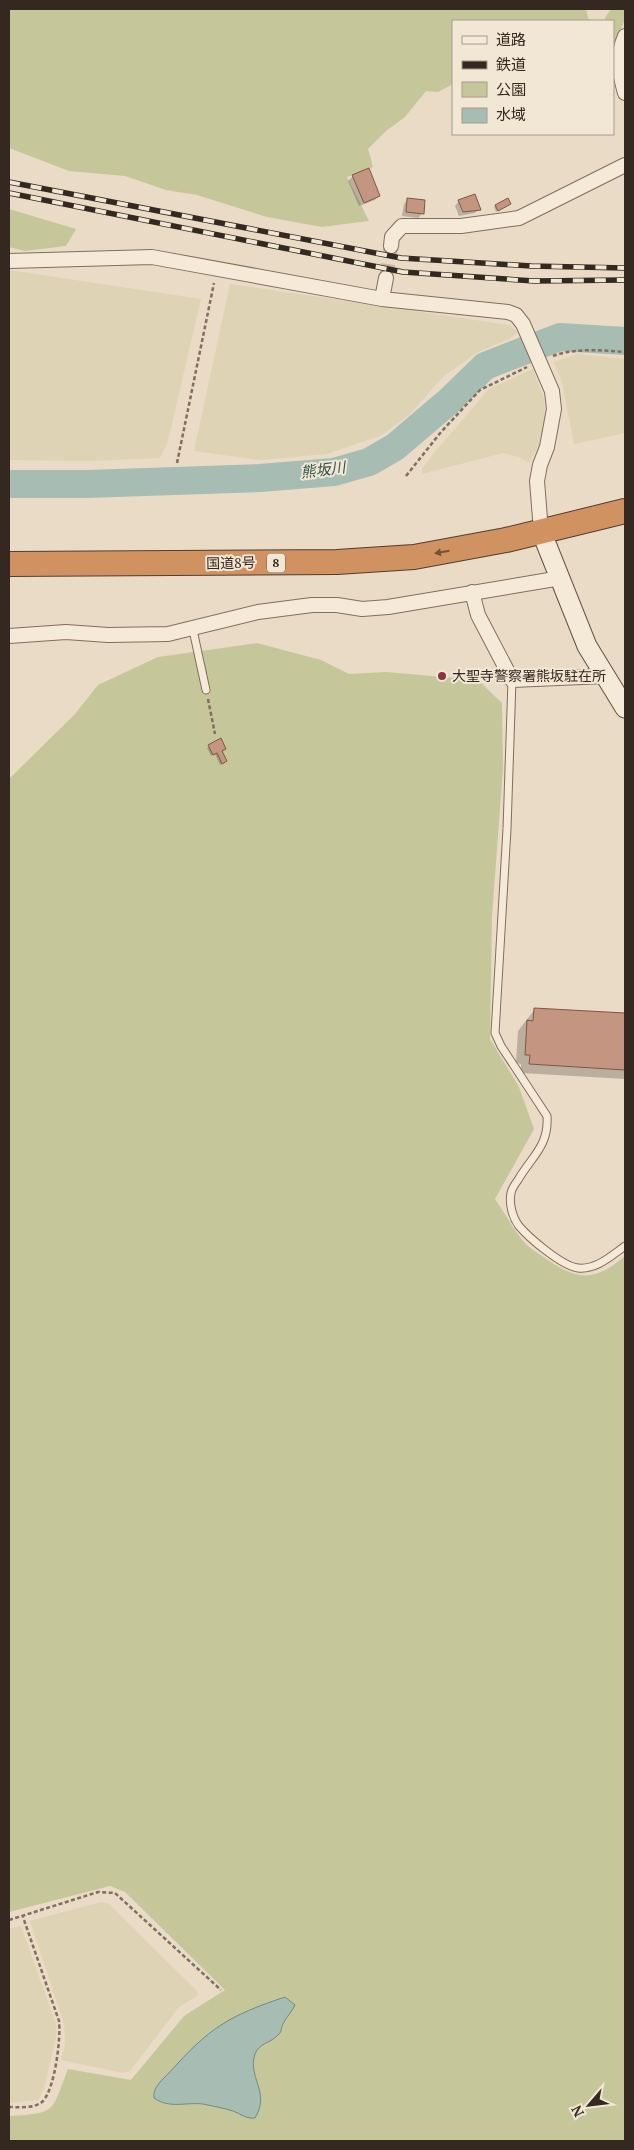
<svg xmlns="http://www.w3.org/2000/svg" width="634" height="2150" viewBox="0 0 634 2150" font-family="'PT Serif','Noto Sans JP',serif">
<rect width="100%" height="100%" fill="#e9dbc6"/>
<path fill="#ded3b4" d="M9,270L201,299L168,441L160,458L91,461L9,460Z
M230,284L509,325L518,332L509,339L478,352L444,376L409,415L380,436L327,454L260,460L194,451Z
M577,354L625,359V433L574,444L562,382L554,362Z
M533,369L544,399L545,415L540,443L529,463L518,457L503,453L422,474V469L434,453L489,389Z
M101,1902L108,1903L198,1992L197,1996L179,2007L130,2071L123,2073L61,2060L65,2044L64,2024L30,1921Z
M21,1926L56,2024L57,2033L44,2089L38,2100L9,2103V1929Z"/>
<path fill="#c6c69b" d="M9,9H586L589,21H453V84L438,92L426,91L405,117L386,131L368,149L373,167L347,177L369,221L322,227L267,217L197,195L166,190L125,176L69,171L9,148Z
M611,9H625V20L613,45V21H606L605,18Z
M9,209L76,229L66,246L25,251L9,247Z
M257,643L321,660L349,674L386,672L478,680L502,703L503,768L492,916L490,1039L519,1087L534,1129L495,1199C505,1213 513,1229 524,1242C529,1248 538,1253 545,1258C577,1281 595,1282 625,1256V2141H9V2116C57,2113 51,2113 68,2069L131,2080L184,2016L225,1990L125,1892L110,1886L9,1912V779L75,714L98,685L158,657Z"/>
<path fill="#a7bdb4" stroke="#6f8b81" d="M285,1997L295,2005C292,2012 286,2017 283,2024C281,2028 282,2032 278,2035C271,2043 259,2043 255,2054C247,2077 271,2092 255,2118C246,2119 241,2114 233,2111C224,2108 212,2106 203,2104C186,2102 169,2109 154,2098C152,2088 163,2079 169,2073C209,2028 228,2016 285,1997Z"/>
<path fill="#0003" d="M353,176L379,195L375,200L359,206L348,181Z
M408,199L423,213L418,218L402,216L404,204Z
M459,201L479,209L475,213L459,216L455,206Z
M510,204L496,212L494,207L495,206Z
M220,740L224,763L220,765L215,754L211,756L207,748Z
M535,1009L625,1014V1079L521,1073V1064L516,1063L518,1031Z"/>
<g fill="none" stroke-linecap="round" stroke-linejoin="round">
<path stroke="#a7bdb4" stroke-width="28" d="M9,484H87L260,478L334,472L369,462L395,447L449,401L485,366L560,337L625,341"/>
</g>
<path fill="#c49580" stroke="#7f5646" d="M369,168L380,196L364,203L352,175Z
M475,194L481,210L463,212L458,200Z
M407,198L425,200L424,214L406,212Z
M508,198L511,204L498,211L495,205Z
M221,738L226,749L222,751L227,761L222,764L217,753L213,755L208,745Z
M534,1008L625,1013V1070L529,1064L530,1055H525L527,1020L533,1021Z"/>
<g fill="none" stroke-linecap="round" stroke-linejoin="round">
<path stroke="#c5b7a5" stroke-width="14" stroke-dasharray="14 7" stroke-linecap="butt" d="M386,278L391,246"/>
<defs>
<path id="lane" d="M193,630L206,690
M512,680L507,829L495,1033L501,1046L547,1116C549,1146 532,1156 518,1180C515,1184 512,1188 511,1193C509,1203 512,1217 519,1226C529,1238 562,1266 578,1268C596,1270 611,1256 625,1246"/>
<path id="street" d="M625,36C616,57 619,72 625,93
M391,246L392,237L402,226H461L519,218L625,165
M9,261L152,257L382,299L508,312L516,315L523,324L552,391L554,409L547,447L540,465L537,481L541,531
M382,299L386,278
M472,592L478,615L512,680L605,676
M9,636L66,632L108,635L168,634L258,612L312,605H337L362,609L388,607L561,578"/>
<path id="secondary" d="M541,531L587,646L625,708"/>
<path id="highway" d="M9,564L337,562L414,557L506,540L625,511"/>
</defs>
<use href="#lane" stroke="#836d5e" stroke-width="9"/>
<use href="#street" stroke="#836d5e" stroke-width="16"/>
<use href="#secondary" stroke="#654f41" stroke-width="21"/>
<use href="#highway" stroke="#513d31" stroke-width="26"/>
<path stroke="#836d5e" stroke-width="2.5" stroke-dasharray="4 2.5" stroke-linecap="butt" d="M553,356C575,348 602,350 625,352
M177,463L214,283
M406,476L441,432L480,390L527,367
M208,699L215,734
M9,1920L98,1892L115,1893L221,1990
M9,2107C19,2107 35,2109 43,2101C55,2088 61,2038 59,2021L23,1917"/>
<use href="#lane" stroke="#f5e9d8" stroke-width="7"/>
<use href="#street" stroke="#f5e9d8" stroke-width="14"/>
<use href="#secondary" stroke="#f5e9d8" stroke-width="19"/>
<use href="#highway" stroke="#d09260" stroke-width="24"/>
<defs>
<path id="rail" d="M9,182L401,258L531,266L625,268
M9,193L403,272L534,281L625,280"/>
</defs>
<use href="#rail" stroke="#352820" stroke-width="5.5"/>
<use href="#rail" stroke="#f2e6d5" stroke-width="4" stroke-dasharray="11" stroke-linecap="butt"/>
</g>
<defs><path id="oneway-solid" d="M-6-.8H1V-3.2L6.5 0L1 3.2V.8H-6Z" transform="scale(1.25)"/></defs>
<use fill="#73523a" href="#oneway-solid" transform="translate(442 552) rotate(170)"/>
<circle fill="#8b343e" stroke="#f2e6d5" stroke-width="2" cx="442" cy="676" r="5"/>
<g text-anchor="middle" stroke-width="4" stroke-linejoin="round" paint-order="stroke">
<rect fill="#f2e6d5" stroke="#6e6156" stroke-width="1" x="267" y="553.5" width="18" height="19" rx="4"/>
<g font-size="12" font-weight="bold" fill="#352820">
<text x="276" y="567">8</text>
</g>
<g font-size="14" fill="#352820" stroke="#f2e6d5">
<text transform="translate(231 563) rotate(-1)" y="5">国道8号</text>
</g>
<g font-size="14" fill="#352820" stroke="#f2e6d5" text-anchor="start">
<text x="452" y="681">大聖寺警察署熊坂駐在所</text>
</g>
<g font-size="15" font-style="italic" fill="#31534d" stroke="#f2e6d5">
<text transform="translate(323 470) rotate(-7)" y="5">熊坂川</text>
</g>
</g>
<rect width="634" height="2150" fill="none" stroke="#352820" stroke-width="20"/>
<rect x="452" y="20" width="162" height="115" fill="#f2e6d5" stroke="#a69a8d"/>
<rect x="462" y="36" width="25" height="8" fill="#f5e9d8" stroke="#a69a8d"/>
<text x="496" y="45" font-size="15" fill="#352820">道路</text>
<rect x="462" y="61" width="25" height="8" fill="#352820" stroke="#a69a8d"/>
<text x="496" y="70" font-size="15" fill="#352820">鉄道</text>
<rect x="462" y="82" width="25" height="15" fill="#c6c69b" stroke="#a69a8d"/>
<text x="496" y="95" font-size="15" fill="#352820">公園</text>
<rect x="462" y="108" width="25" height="15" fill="#a7bdb4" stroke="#a69a8d"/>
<text x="496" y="120" font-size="15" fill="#352820">水域</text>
<g transform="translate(589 2105) rotate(242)" stroke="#f2e6d5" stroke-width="4" paint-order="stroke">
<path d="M0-4L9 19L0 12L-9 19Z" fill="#352820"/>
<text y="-8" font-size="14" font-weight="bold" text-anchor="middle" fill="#352820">N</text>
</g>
</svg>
